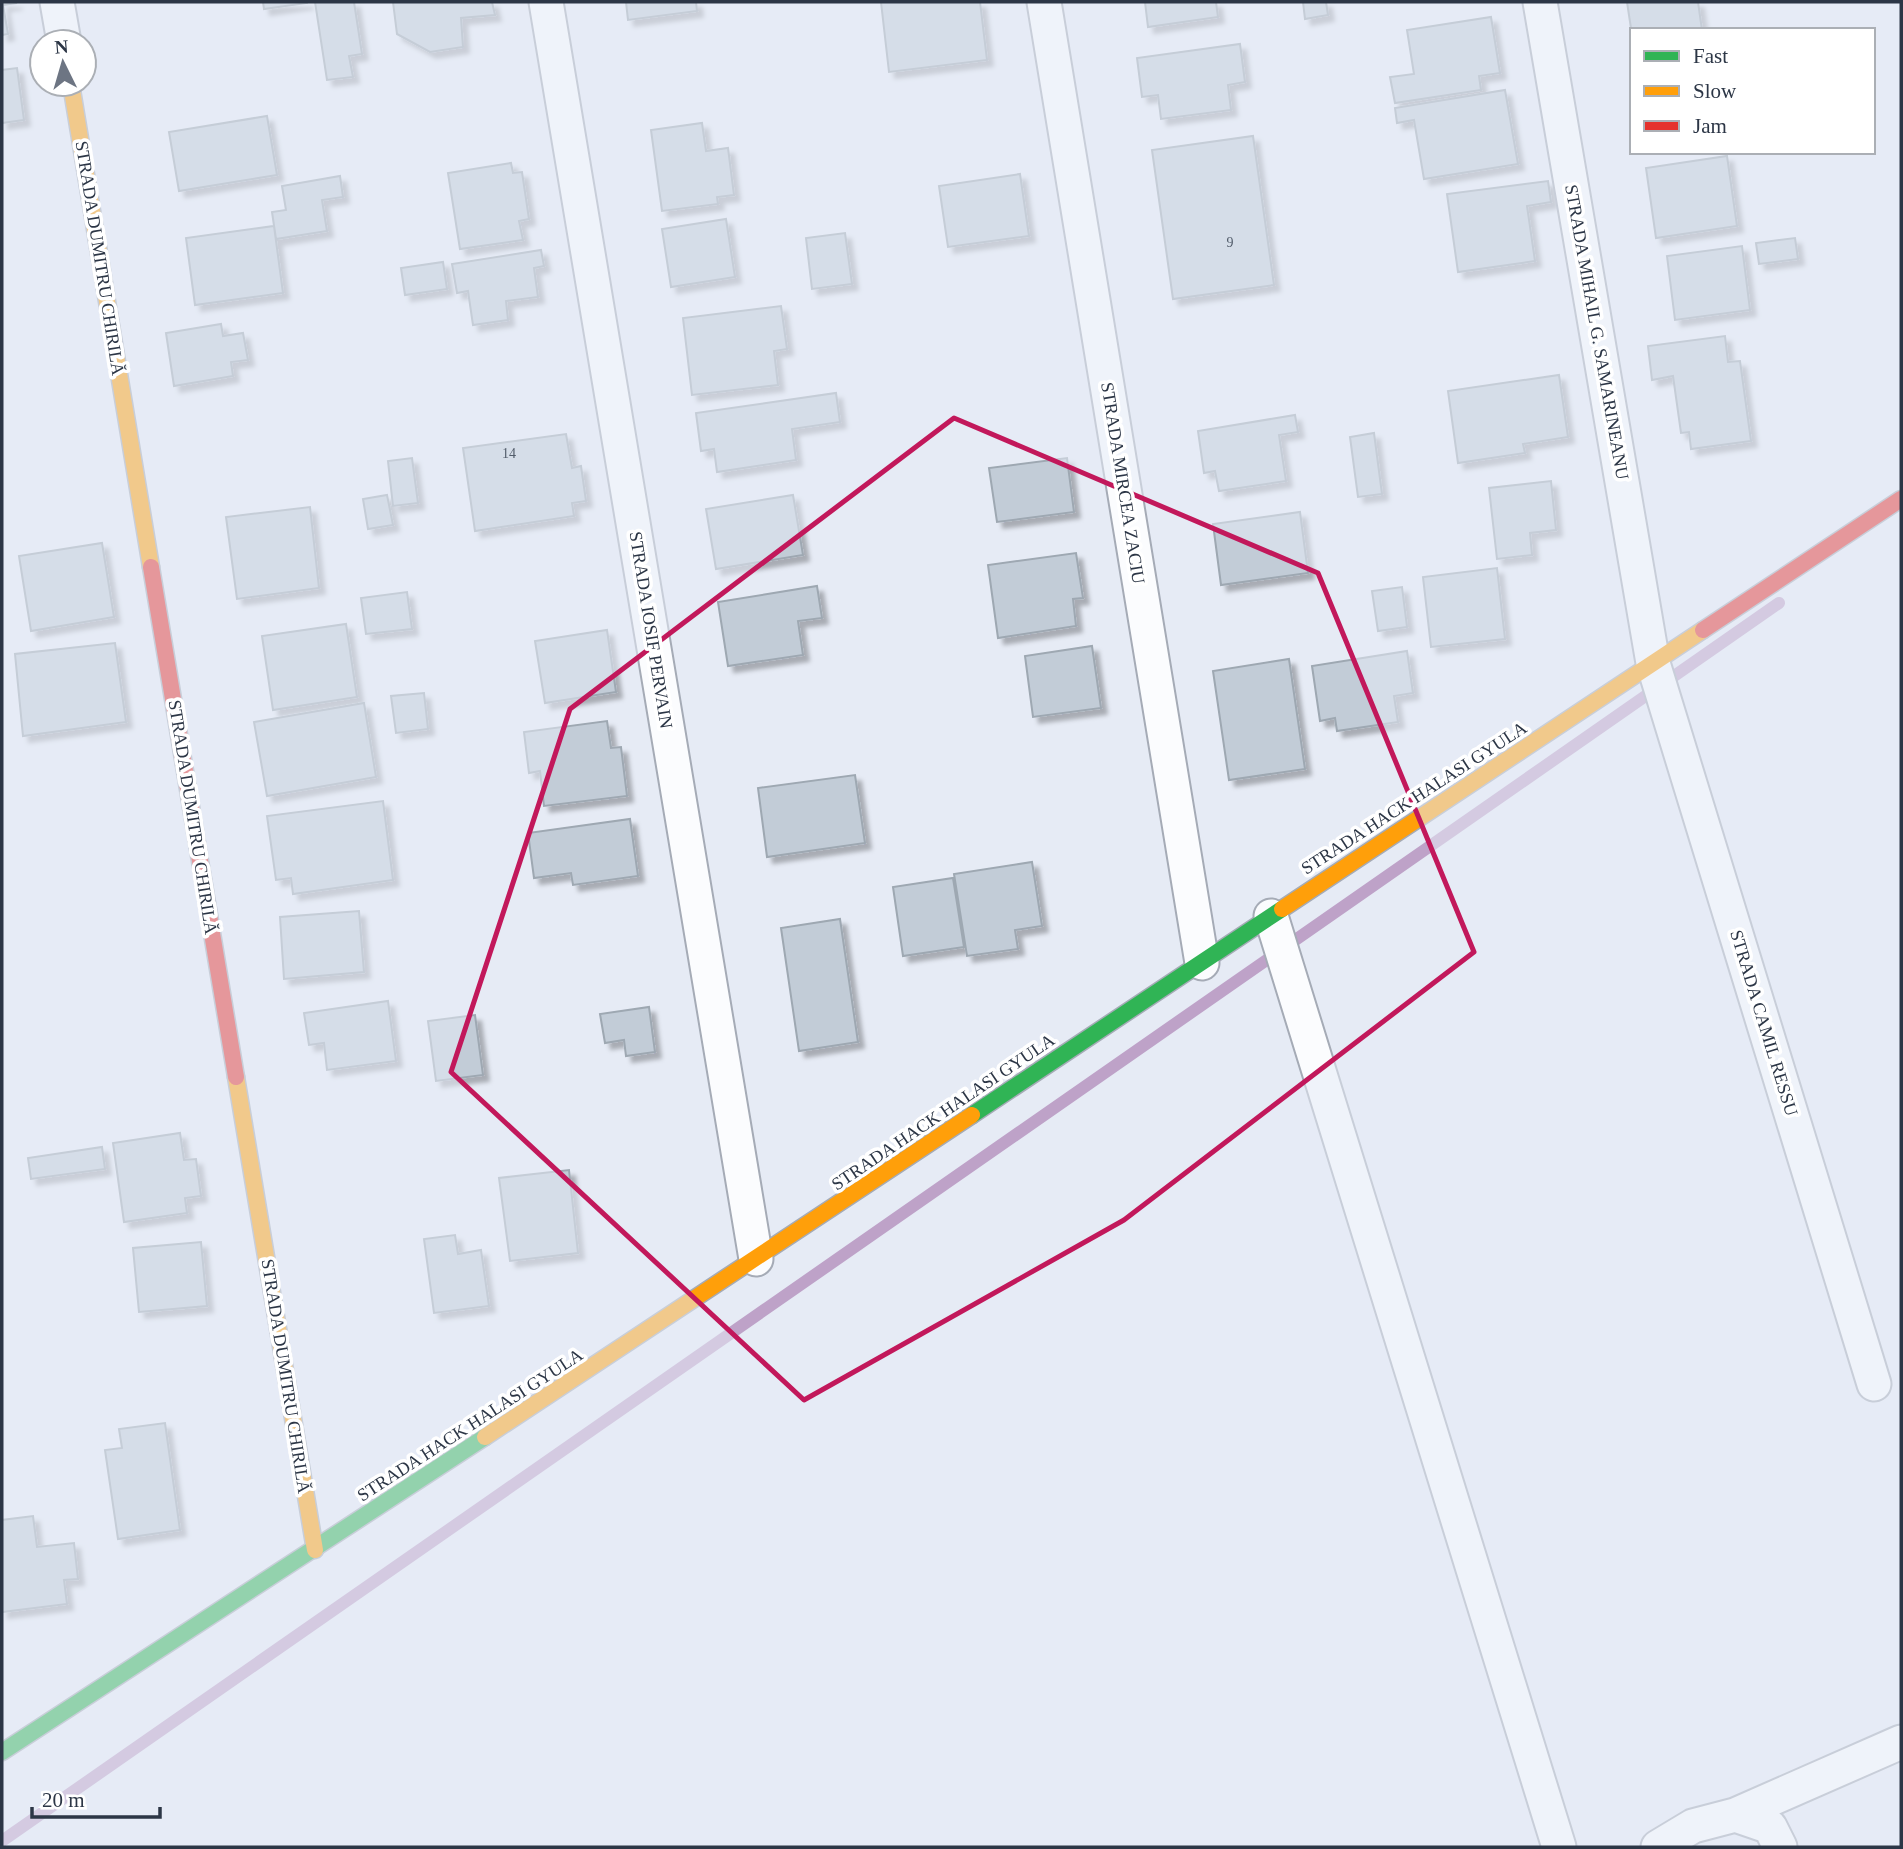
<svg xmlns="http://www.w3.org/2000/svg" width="1903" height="1849" viewBox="0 0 1903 1849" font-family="Georgia,serif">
<defs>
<filter id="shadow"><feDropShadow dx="6" dy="6" stdDeviation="2" flood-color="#0004"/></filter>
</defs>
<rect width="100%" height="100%" fill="#e6ebf5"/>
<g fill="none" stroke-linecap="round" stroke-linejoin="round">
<path stroke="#bea2c8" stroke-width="12" d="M2,1841L1779,603"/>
</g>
<path fill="#c2ccd7" stroke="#9ea8b2" stroke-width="2" filter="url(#shadow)" d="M2,2L17,3L3,5L8,34L2,35Z
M263,2H307V3L264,9Z
M315,2H354L362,54L349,56L353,77L327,80Z
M393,2H492L495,15L461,18L463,47L430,52L397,34Z
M626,2H696L697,11L628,20Z
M881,2H980L987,60L889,72Z
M1145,2H1216L1218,17L1148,27Z
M1303,2H1326L1328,15L1305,19Z
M1627,2H1698L1702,30H1632V35Z
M1491,17L1500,73L1479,76L1481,90L1395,103L1390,77L1414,74L1407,30Z
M1240,44L1245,82L1228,85L1231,110L1161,119L1158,95L1142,97L1137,58Z
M17,68L24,120L2,123V70Z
M1505,90L1518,164L1424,179L1414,120L1397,123L1395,108Z
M267,116L277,175L179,191L169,132Z
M702,123L706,151L728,148L734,195L717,197L718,204L662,211L651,130Z
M1253,136L1274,285L1173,299L1152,150Z
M1727,156L1737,226L1656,238L1646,168Z
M511,163L513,173L522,172L529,219L519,221L523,240L460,249L448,173Z
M1020,174L1029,236L948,247L939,186Z
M340,176L343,197L322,200L327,231L276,239L272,212L286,210L282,186Z
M1548,181L1551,202L1527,206L1535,261L1458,272L1447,194Z
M726,219L735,277L671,287L662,229Z
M274,226L283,293L195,305L186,238Z
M845,233L852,284L812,289L806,238Z
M1795,238L1798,259L1759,264L1756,243Z
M1742,246L1750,310L1675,320L1667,256Z
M541,250L544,266L534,268L538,297L506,301L508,320L473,325L468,291L457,293L452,264Z
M443,262L447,289L405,295L401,268Z
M781,306L787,349L774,351L778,385L692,395L683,318Z
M221,324L223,336L243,333L248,360L231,362L233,376L174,386L166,333Z
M1725,336L1728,362L1740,361L1751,441L1691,449L1689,432L1681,433L1673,376L1652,380L1648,346Z
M1559,375L1568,437L1523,444L1525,453L1458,463L1448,391Z
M836,393L840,422L792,429L796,460L717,472L714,449L701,451L696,413Z
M1295,415L1298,432L1279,435L1286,481L1219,491L1215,471L1204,473L1198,431Z
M1374,433L1382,494L1358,497L1350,437Z
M566,434L572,468L581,466L586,501L572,503L574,516L475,531L463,448Z
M412,458L418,503L393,506L388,461Z
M1067,458L1074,512L997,522L989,468Z
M1551,481L1556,530L1530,533L1532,555L1497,559L1489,488Z
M387,495L393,525L368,529L363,499Z
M793,495L803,555L716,569L706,509Z
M310,507L319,588L237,599L226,517Z
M1300,512L1308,573L1221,585L1213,524Z
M102,543L114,617L31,631L19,556Z
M1076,553L1083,598L1073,599L1076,626L998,638L988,565Z
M1497,568L1505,639L1431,647L1423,577Z
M817,586L822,618L798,621L803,655L728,666L718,602Z
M1402,587L1407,627L1378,631L1372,591Z
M407,592L412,629L366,634L361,598Z
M346,624L357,697L273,710L262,636Z
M607,630L616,692L545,703L535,641Z
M115,643L126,722L23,736L15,654Z
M1092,646L1101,708L1033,717L1025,656Z
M1407,651L1413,693L1394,696L1398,722L1337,731L1335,718L1320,721L1312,666Z
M1289,659L1305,769L1229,780L1213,671Z
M424,693L428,729L396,733L391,696Z
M364,703L376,777L267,796L254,722Z
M607,721L611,748L621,747L627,796L544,806L540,771L529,773L524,732Z
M855,775L865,843L767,857L758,788Z
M383,801L393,880L293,894L291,878L276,880L267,816Z
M630,819L638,876L573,885L571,873L534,878L528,833Z
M1032,862L1042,926L1015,930L1018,949L967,956L954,874Z
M953,878L964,947L903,956L893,887Z
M359,911L364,972L284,979L280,917Z
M840,919L858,1042L799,1051L781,928Z
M388,1001L396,1061L327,1070L324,1043L309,1045L304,1013Z
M649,1007L655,1052L626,1056L624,1040L605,1043L600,1014Z
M475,1015L483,1075L436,1081L428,1021Z
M180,1133L184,1160L196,1159L201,1196L185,1198L187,1213L124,1222L113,1143Z
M102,1147L105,1169L31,1179L28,1158Z
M569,1170L578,1253L510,1261L499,1178Z
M455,1235L458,1254L481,1250L489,1306L434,1313L424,1239Z
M201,1242L207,1306L139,1312L133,1248Z
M165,1423L180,1530L118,1539L105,1450L122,1448L119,1429Z
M33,1516L37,1547L74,1543L78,1579L64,1580L67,1604L2,1612V1520Z"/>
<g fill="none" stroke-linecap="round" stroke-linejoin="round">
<defs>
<path id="street" d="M57,2L64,42
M546,2L756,1259
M1044,2L1202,963
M1540,2L1653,663L1874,1384
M1271,916L1559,1847
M1735,1815L1901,1742
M1658,1847L1693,1826L1735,1815L1770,1827L1780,1847"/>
<path id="fast" d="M972,1115L1282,909
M2,1752L485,1437"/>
<path id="slow" d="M71,84L151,567
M1282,909L1703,630
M236,1077L315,1550
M485,1437L972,1115"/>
<path id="jam" d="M151,567L236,1077
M1703,630L1901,499"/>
</defs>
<use href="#street" stroke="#a5abb6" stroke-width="37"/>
<use href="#fast" stroke="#a5abb6" stroke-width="19"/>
<use href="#slow" stroke="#a5abb6" stroke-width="19"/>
<use href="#jam" stroke="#a5abb6" stroke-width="19"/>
<use href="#street" stroke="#fbfcfe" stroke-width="33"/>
<use href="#fast" stroke="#30b455" stroke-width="16"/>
<use href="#slow" stroke="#ff9f0a" stroke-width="16"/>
<use href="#jam" stroke="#e5322d" stroke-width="16"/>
</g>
<path d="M0 0H1903V1849H0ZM954,418L1318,573L1474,952L1124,1220L804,1400L451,1072L570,709Z" fill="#e6ebf5" fill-opacity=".55" fill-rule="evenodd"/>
<path fill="none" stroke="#c2185b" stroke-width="5" stroke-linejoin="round" d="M954,418L1318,573L1474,952L1124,1220L804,1400L451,1072L570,709Z"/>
<g text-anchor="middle" stroke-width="7" stroke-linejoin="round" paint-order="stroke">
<g font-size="14" fill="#525c6a">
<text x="1230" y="247">9</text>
<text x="509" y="458">14</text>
</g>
<g font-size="18" fill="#2c3646" stroke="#fff">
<text transform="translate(100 258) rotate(81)" y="6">STRADA DUMITRU CHIRILĂ</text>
<text transform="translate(1597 332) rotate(80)" y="6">STRADA MIHAIL G. SAMARINEANU</text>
<text transform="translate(1123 483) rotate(81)" y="6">STRADA MIRCEA ZACIU</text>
<text transform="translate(651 630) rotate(81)" y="6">STRADA IOSIF PERVAIN</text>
<text transform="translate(1414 798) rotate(-33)" y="6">STRADA HACK HALASI GYULA</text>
<text transform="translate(193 817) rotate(81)" y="6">STRADA DUMITRU CHIRILĂ</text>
<text transform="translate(1764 1023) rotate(73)" y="6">STRADA CAMIL RESSU</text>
<text transform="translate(943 1112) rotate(-34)" y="6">STRADA HACK HALASI GYULA</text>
<text transform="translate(286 1376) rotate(81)" y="6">STRADA DUMITRU CHIRILĂ</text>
<text transform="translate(470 1425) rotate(-33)" y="6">STRADA HACK HALASI GYULA</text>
</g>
</g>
<rect width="1903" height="1849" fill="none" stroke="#2c3646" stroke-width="7"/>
<rect x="1630" y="28" width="245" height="126" fill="#ffffff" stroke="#abafb5" stroke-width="2"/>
<rect x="1644" y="51" width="35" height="10" fill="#30b455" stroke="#abafb5" stroke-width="2"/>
<text x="1693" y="63" font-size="21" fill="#2c3646">Fast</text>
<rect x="1644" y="86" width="35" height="10" fill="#ff9f0a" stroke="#abafb5" stroke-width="2"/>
<text x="1693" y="98" font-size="21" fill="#2c3646">Slow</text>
<rect x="1644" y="121" width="35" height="10" fill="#e5322d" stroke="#abafb5" stroke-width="2"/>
<text x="1693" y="133" font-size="21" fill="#2c3646">Jam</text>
<g transform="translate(63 63) rotate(355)"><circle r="33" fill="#ffffff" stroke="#abafb5" stroke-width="2"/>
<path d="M0-5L12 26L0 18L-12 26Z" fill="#6d7583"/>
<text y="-10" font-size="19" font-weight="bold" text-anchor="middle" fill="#2c3646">N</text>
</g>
<path d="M32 1807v10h128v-10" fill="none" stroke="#2c3646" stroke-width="3.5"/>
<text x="42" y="1807" font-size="21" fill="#2c3646" stroke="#ffffff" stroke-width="5" paint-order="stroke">20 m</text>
</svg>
